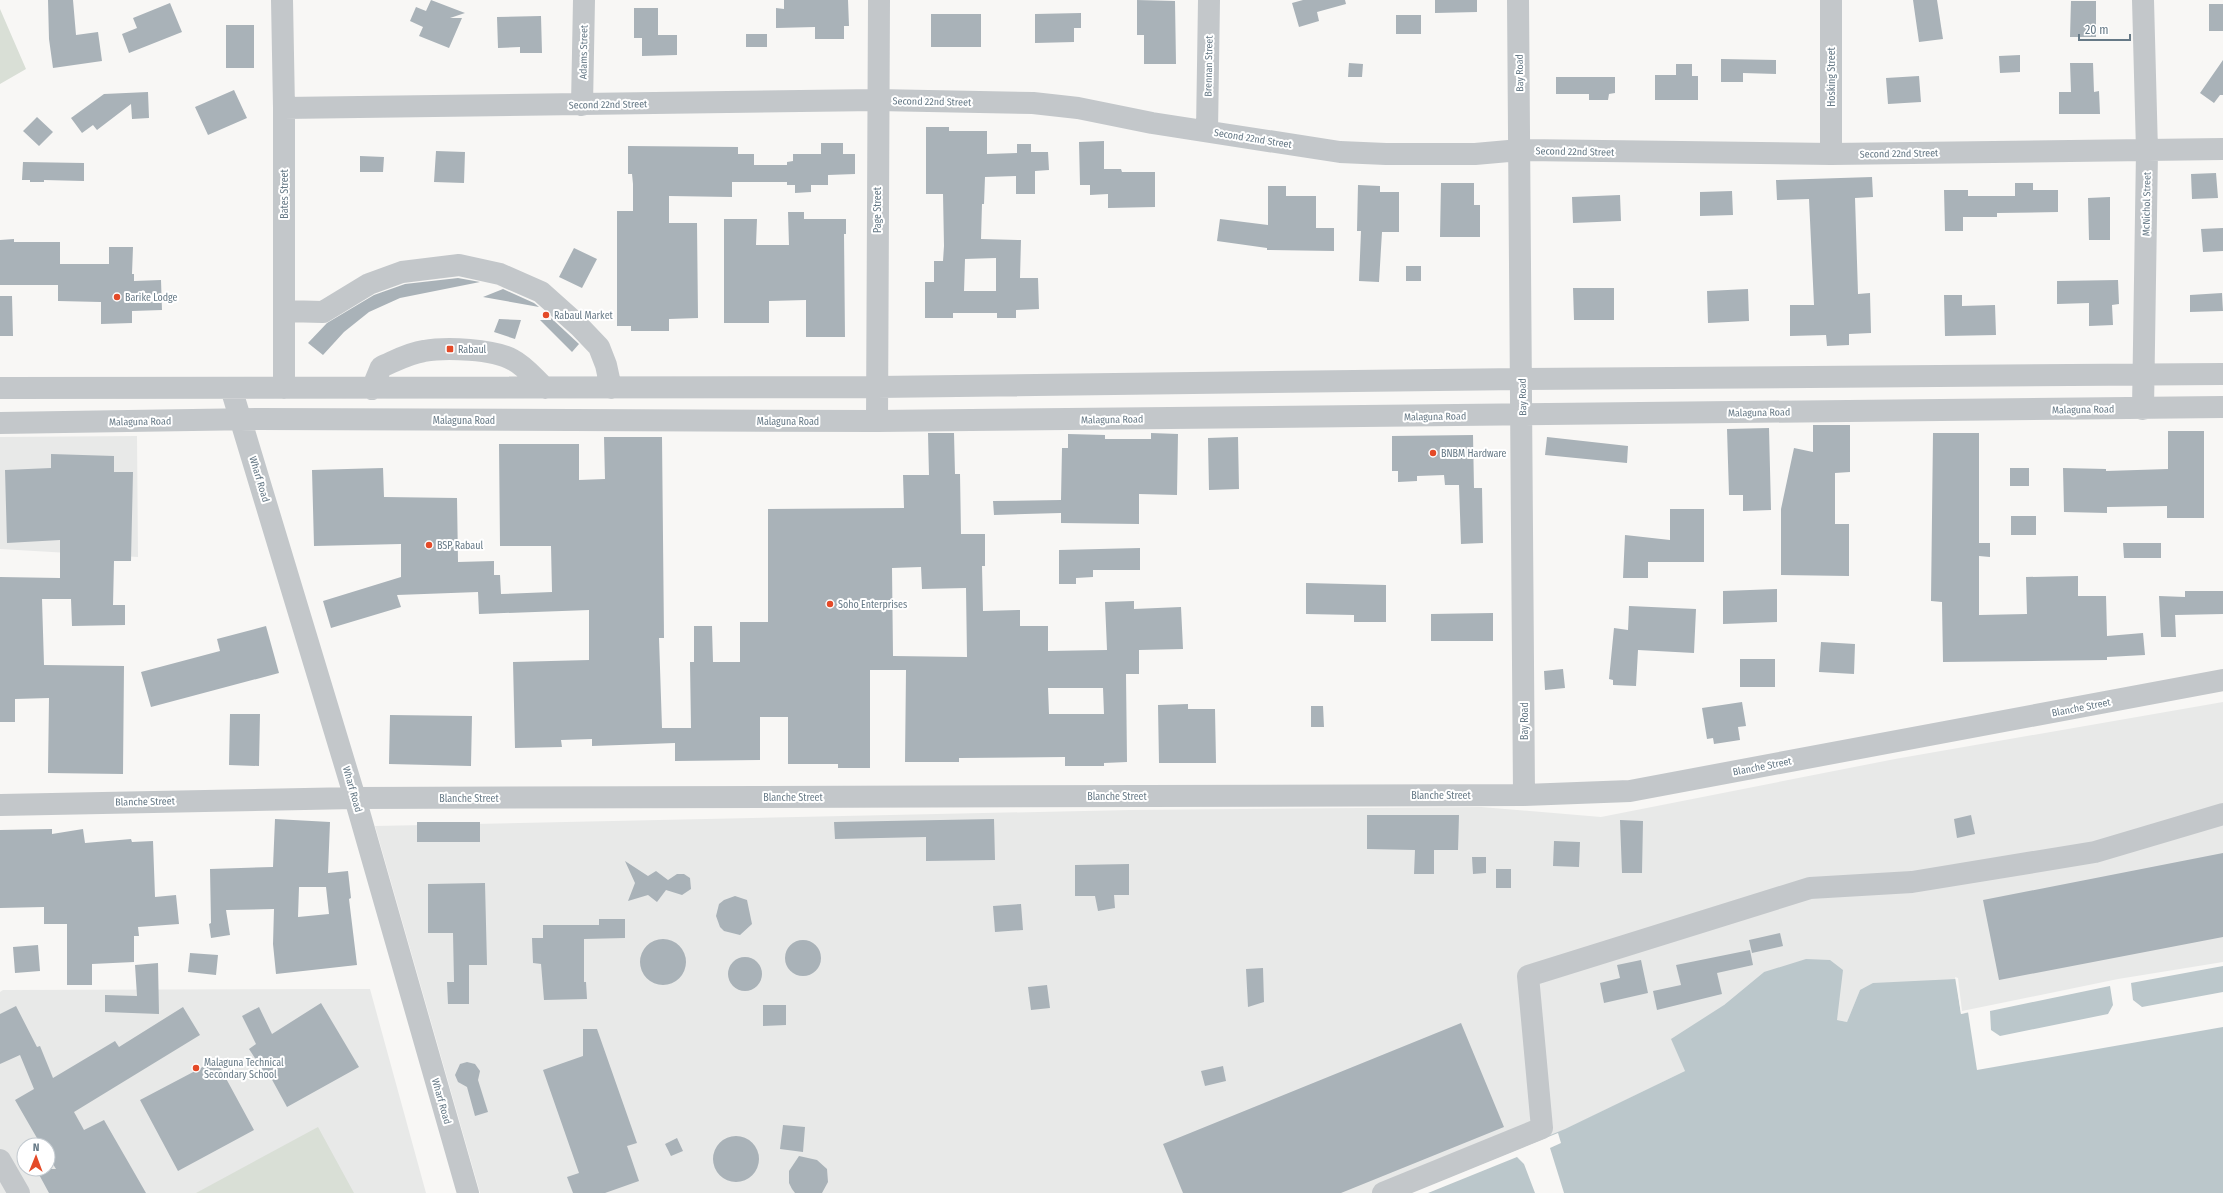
<svg xmlns="http://www.w3.org/2000/svg" width="2223" height="1193" viewBox="0 0 2223 1193" font-family="'Fira Sans Condensed',sans-serif">
<rect width="100%" height="100%" fill="#f8f7f5"/>
<path fill="#e8e9e8" fill-rule="evenodd" d="M137,436L138,557L0,549V437Z
M2223,702V964L1961,1014L1860,990L1847,1022L1837,1020L1764,972L1724,1005L1685,1071L1558,1133L1410,1193H480L375,826L1130,810L1481,807L1601,817L1895,759Z
M370,989L426,1193H0V992L3,990ZM24,1145H48V1169H24Z"/>
<path fill="#d9dfd6" d="M0,9L26,69L0,84Z
M318,1127L354,1193H196Z"/>
<path fill="#bbc7cb" d="M1806,959L1830,960L1843,970L1837,1020L1847,1022L1860,990L1873,983L1956,979L1961,1014L2118,981L2223,964V1193H1409L1565,1129L1685,1071L1671,1039L1724,1005L1764,972Z"/>
<path fill="#f8f7f5" fill-rule="evenodd" d="M2223,962V966L2131,983L2133,1000L2142,1007L2223,992V1027L1977,1070L1968,1012L1961,1014L1955,977L1958,978L1962,1011L2118,979ZM2110,986L2113,1005L2108,1014L2000,1036L1991,1030L1990,1011Z
M1558,1133L1561,1143L1550,1148L1564,1193H1535L1524,1164L1517,1157L1428,1193H1410Z"/>
<path fill="#a9b2b8" fill-rule="evenodd" d="M48,0H73L76,35L98,32L102,61L53,68L49,39Z
M431,0L465,13L450,18H462L449,48L419,36L423,27L410,21L416,7L426,11Z
M784,0H848L849,26H844V39H815V27L776,28V8L784,9Z
M1137,0L1175,1L1176,64H1144V35H1137Z
M1303,0H1345L1346,4L1317,12L1319,21L1299,27L1292,3Z
M1435,0H1477V12L1435,13Z
M1913,0H1937L1943,39L1919,42Z
M2071,1H2096V37H2070Z
M170,3L182,32L129,53L122,34L137,28L133,18Z
M2209,4H2223V31H2209Z
M634,8H658V35H677V55L642,56V38H634Z
M1081,13V28H1074V42L1035,43V14Z
M931,14H981V47H931Z
M1396,15H1421V34H1396Z
M541,16L542,53H520V47L498,48L497,17Z
M226,25H254V68H226Z
M746,34H767V47H746Z
M2020,55V72L2000,73L1999,56Z
M1721,59L1776,60V74L1743,73V82H1721Z
M2223,60V95H2220L2214,103L2200,93Z
M1349,63L1363,64L1362,77H1348Z
M2070,63H2093L2094,92L2099,91L2100,114H2059V92H2071Z
M1676,64H1692V76H1698V100H1655V75H1676Z
M1919,76L1921,102L1888,104L1886,78Z
M1556,77H1615V93L1609,94L1608,100H1589V94H1556Z
M234,90L247,118L208,135L195,107Z
M148,92L149,118L132,119L131,104L97,130L93,125L82,133L71,118L104,94Z
M37,117L53,132L39,146L23,131Z
M926,127H949V131H987V154L1017,153V144H1031V152H1048L1049,170L1035,171V194H1016V176L985,177L984,204H982L981,239L1021,240L1020,278H1038L1039,309L1016,310V318H997V313H953V318H925V282H934V261H943L944,246L943,194H926ZM996,258V291H964L965,259Z
M1104,141V169H1121L1122,172H1155V207L1108,208V194L1090,195V185H1080L1079,142Z
M821,143H843V154H855V174L828,175V185H811V192L795,193V185H787V182H732V197L669,196V223H697L698,318L669,319V331H631V326H617V211H633V184L632,174H628V146L738,147V154H754V165H787V162L793,161V154H821Z
M436,151L465,152L464,183L434,182Z
M360,156L384,157L383,172H360Z
M23,162L84,163V181L44,180V182H30V180H22Z
M2216,173L2218,198L2192,199L2191,174Z
M1872,177L1873,197L1855,198L1858,294L1870,293L1871,333L1849,334V345L1827,346L1826,335L1790,336V305H1814L1809,199L1777,200L1776,180Z
M1441,183H1474V205H1480V237H1440Z
M2015,183H2033V190H2058V212L1997,213V217H1963V231H1945L1944,190H1968V196H2015Z
M1358,185L1380,186V192H1399V232H1382L1379,282L1359,281L1361,231H1357Z
M1268,186H1286V196H1316V228H1334V251L1267,250V248L1217,241L1220,219L1268,225Z
M1732,191L1733,215L1700,216V192Z
M1620,195L1621,221L1573,223L1572,197Z
M2110,197V240H2089L2088,198Z
M788,212H804V219H846V234H844L845,337H806V300L769,301V323H724V219H757L756,245H789Z
M2223,228V251L2203,252L2201,229Z
M14,239V242H60V264H109V247H133L132,274H134V281L161,280L162,310L132,311V323L101,324V302L58,301V285H0V240Z
M574,248L597,259L582,288L559,277Z
M1406,266H1421V281H1406Z
M458,278L480,282L400,298L369,312L344,332L323,355L308,343L327,323L374,295L405,284Z
M2118,280L2119,304L2112,305L2113,325L2089,326V303L2057,304V281Z
M1573,288H1614V320H1574Z
M503,289L534,303L539,307L483,297Z
M1748,289L1749,321L1708,323L1707,291Z
M2222,293L2223,311L2190,312V295Z
M1944,295H1962V306L1995,305L1996,335L1945,336Z
M0,296H12L13,336H0Z
M551,318L579,344L572,352L540,320H551Z
M499,319L521,320L515,339L494,332Z
M1813,425H1850V472L1835,473V524H1849V576L1781,575V509L1794,448L1813,452Z
M1769,428L1771,510L1743,511V495H1729L1727,429Z
M2168,431H2204V518H2167V506L2107,507V513L2064,512L2063,468L2106,469V471L2168,469Z
M928,433H954L955,474H960L961,534H985V566H982L983,611L1020,610V626H1048V651L1107,650L1105,602L1134,601V609L1181,607L1183,649L1139,650V674H1126L1127,762L1104,763V766H1065V757L959,758V762H905L906,670H870V768H838V764H788V717H760V760L675,761V743L592,746V739L561,740L562,747L515,748L513,662L589,660V610L479,614L478,592L397,595L401,607L331,628L323,601L401,577V544L314,546L312,470L383,468L384,497L457,498L458,562L494,561V575H500L501,594L552,592L551,546H500L499,444H579V480L605,479L604,437H662L664,638H659L662,728H691L690,662H694V626H712L713,662H740V622H768V509L904,508L903,475H929ZM921,567L922,589L966,588L967,657L893,656L892,568ZM1048,688H1103L1104,714H1049Z
M1151,433L1178,434L1177,495L1139,494V524L1061,523V513L994,515L993,501L1061,500L1062,448H1068V434L1105,435V439H1151Z
M1933,433H1979V543H1990V557L1979,556V615L2027,614L2026,577L2078,576V596H2106L2107,636L2143,633L2145,655L2107,657V660L1943,662L1942,602L1931,601Z
M1473,435L1474,488H1482L1483,543L1461,544L1459,485H1445L1444,475L1417,476V481L1398,482V471H1392V436Z
M1238,437L1239,489L1209,490L1208,438Z
M1547,437L1628,446L1627,463L1545,455Z
M51,454L114,456V472H133L131,561H114L113,605H125V625L72,626L71,599H42L44,665L124,666L123,774L48,773L49,698L15,699V722H0V577L60,578V540L7,543L5,470L51,468Z
M2010,468H2029V486H2010Z
M1670,509H1704V562H1648V578H1623L1625,535L1670,540Z
M2011,516H2036V535H2011Z
M2123,543H2161V558H2124Z
M1140,548V570H1093V577L1076,578V584H1059V550Z
M1306,583L1386,585V622H1354V615L1306,614Z
M1777,589V622L1723,624V591Z
M2185,591H2223V614L2175,615L2176,637H2161L2159,596L2185,597Z
M1629,606L1696,609L1694,653L1638,650L1636,686L1613,685V680L1609,679L1614,628L1628,630Z
M1493,613V641H1431V614Z
M266,626L279,673L151,707L141,672L220,651L217,639Z
M1821,642L1855,644L1854,674L1819,672Z
M1740,659H1775V687H1740Z
M1563,669L1565,688L1545,690L1544,671Z
M1742,702L1746,726L1738,727L1740,740L1714,744L1713,738L1707,739L1702,708Z
M1188,704V709H1215L1216,763H1159L1158,705Z
M1311,706H1323L1324,727H1311Z
M230,714H260L259,766L229,765Z
M390,715L472,716L471,766L389,764Z
M1367,815H1459L1458,850H1434V874H1414L1415,850L1367,849Z
M1971,815L1975,834L1957,838L1954,819Z
M275,819L330,822L328,873L348,871L351,898L349,899L357,965L276,974L273,944L274,909L226,910L230,935L211,938L209,924L211,923L210,869L273,867ZM299,887H326L329,914L298,917Z
M994,819L995,860L926,861V837L835,839L834,822Z
M1620,820L1643,821L1642,873H1622Z
M417,822H480V842H417Z
M52,829V834L83,829L85,843L131,839L132,842L153,841L155,897L176,895L179,924L138,927L139,936H134V962L92,964V985H67V924H44V907L0,908V830Z
M1554,841L1580,842L1579,867L1553,866Z
M2223,853V937L1999,980L1983,900Z
M1472,857H1486V873L1473,874Z
M625,861L648,876L656,871L668,880L677,874H684L690,878L691,889L682,895L666,890L657,902L648,895L628,901L635,883Z
M1129,864V895H1114L1115,908L1098,911L1095,896H1075V865Z
M1496,869H1511V888H1496Z
M485,883L487,965H469V1004H448L447,982H454L453,933H428V884Z
M735,896L747,900L752,924L740,935L724,931L720,927L716,916L719,904L724,900Z
M1021,904L1023,930L995,932L993,906Z
M599,919H625V938L584,939V982H586L587,999L544,1000L541,964L533,963L532,938H543V925H599Z
M1780,933L1783,946L1752,953L1749,940Z
M640 962a23 23 0 1 1 46 0a23 23 0 1 1-46 0Z
M785 958a18 18 0 1 1 36 0a18 18 0 1 1-36 0Z
M38,945L40,971L15,973L13,947Z
M1750,950L1753,965L1717,973L1722,994L1657,1010L1653,991L1681,985L1676,965Z
M190,953L218,955L216,975L188,972Z
M728 974a17 17 0 1 1 34 0a17 17 0 1 1-34 0Z
M1641,960L1648,993L1604,1003L1600,983L1620,978L1617,965Z
M158,963L159,1014L105,1012V995L137,996L135,965Z
M1263,968L1264,1002L1248,1007L1246,969Z
M1047,985L1050,1008L1031,1010L1028,987Z
M321,1003L359,1067L287,1107L270,1076L268,1078L249,1049L256,1044L242,1016L259,1007L272,1034Z
M763,1005H786V1025L763,1026Z
M16,1006L37,1047L40,1046L53,1078L115,1041L119,1047L183,1007L200,1035L74,1112L84,1130L104,1120L146,1193H49L36,1169H56L48,1156V1145H41L15,1100L34,1089L20,1055L0,1064V1014Z
M1461,1023L1504,1127L1341,1193H1183L1163,1144Z
M583,1029H597L637,1143L627,1146L639,1181L605,1193H573L567,1177L579,1173L543,1070L583,1056Z
M216,1060L254,1130L178,1171L140,1100Z
M467,1062L475,1064L480,1071L478,1080L488,1112L475,1116L467,1087L458,1082L455,1075L460,1064Z
M1223,1066L1226,1081L1205,1086L1201,1071Z
M783,1125L805,1127L803,1152L780,1149Z
M713 1159a23 23 0 1 1 46 0a23 23 0 1 1-46 0Z
M677,1138L683,1151L671,1156L665,1144Z
M799,1156L817,1160L827,1169L828,1182L822,1193H795L792,1189L789,1183V1171Z"/>
<g fill="none" stroke-linecap="round" stroke-linejoin="round">
<path stroke="#c3c7ca" stroke-width="22" d="M282,0L284,108V388
M1518,0L1524,795
M582,105L584,0
M284,108L877,100L1033,103L1078,108L1152,123L1340,152L1386,154H1475L1520,150L1831,154L2223,149
M1207,131L1209,0
M1831,154V0
M284,311L323,312L369,284L402,272L459,265L500,274L541,292L579,326L599,347L606,365L611,388
M0,388L877,387L1521,379L2223,374
M231,388L355,798L468,1193
M372,389L381,367C395,361 409,353 424,351C446,347 494,349 513,360C525,366 535,379 545,388
M2143,409L2147,151L2143,0
M877,421L879,0
M0,423L257,419L877,421L2223,407
M0,805L355,798L1524,795L1630,791L2223,680
M0,1160L19,1193
M1383,1193L1542,1128L1528,976L1810,888L1912,882L2095,852L2223,814"/>
</g>
<g fill="#e44a28" stroke="#fff" stroke-width="1.5">
<circle cx="117" cy="297" r="4"/>
<circle cx="546" cy="315" r="4"/>
<rect x="446" y="345" width="8" height="8" rx="2"/>
<circle cx="1433" cy="453" r="4"/>
<circle cx="429" cy="545" r="4"/>
<circle cx="830" cy="604" r="4"/>
<circle cx="196" cy="1068" r="4"/>
</g>
<g text-anchor="middle" stroke-width="4" stroke-linejoin="round" paint-order="stroke">
<g font-size="10" fill="#667986" stroke="#fff">
<text transform="translate(583 52) rotate(-89)" y="4">Adams Street</text>
<text transform="translate(1208 66) rotate(-89)" y="4">Brennan Street</text>
<text transform="translate(1519 73) rotate(-91)" y="4">Bay Road</text>
<text transform="translate(1831 77) rotate(-90)" y="4">Hosking Street</text>
<text transform="translate(932 101) rotate(1)" y="4">Second 22nd Street</text>
<text transform="translate(608 104) rotate(-1)" y="4">Second 22nd Street</text>
<text transform="translate(1253 138) rotate(9)" y="4">Second 22nd Street</text>
<text transform="translate(1575 151) rotate(1)" y="4">Second 22nd Street</text>
<text transform="translate(1899 153) rotate(-1)" y="4">Second 22nd Street</text>
<text transform="translate(284 194) rotate(-90)" y="4">Bates Street</text>
<text transform="translate(2146 204) rotate(-89)" y="4">McNichol Street</text>
<text transform="translate(877 210) rotate(-90)" y="4">Page Street</text>
<text transform="translate(1522 397) rotate(-91)" y="4">Bay Road</text>
<text transform="translate(2083 409) rotate(-1)" y="4">Malaguna Road</text>
<text transform="translate(1759 412) rotate(-1)" y="4">Malaguna Road</text>
<text transform="translate(1435 416) rotate(-1)" y="4">Malaguna Road</text>
<text transform="translate(1112 419) rotate(-1)" y="4">Malaguna Road</text>
<text x="464" y="424">Malaguna Road</text>
<text transform="translate(140 421) rotate(-1)" y="4">Malaguna Road</text>
<text x="788" y="425">Malaguna Road</text>
<text transform="translate(260 479) rotate(73)" y="4">Wharf Road</text>
<text transform="translate(2081 707) rotate(-11)" y="4">Blanche Street</text>
<text transform="translate(1524 721) rotate(-90)" y="4">Bay Road</text>
<text transform="translate(1762 766) rotate(-11)" y="4">Blanche Street</text>
<text transform="translate(353 789) rotate(74)" y="4">Wharf Road</text>
<text x="1441" y="799">Blanche Street</text>
<text x="1117" y="800">Blanche Street</text>
<text x="793" y="801">Blanche Street</text>
<text x="469" y="802">Blanche Street</text>
<text transform="translate(145 801) rotate(-1)" y="4">Blanche Street</text>
<text transform="translate(442 1101) rotate(74)" y="4">Wharf Road</text>
</g>
<g font-size="10" fill="#667986" stroke="#fff" text-anchor="start">
<text x="125" y="301">Barike Lodge</text>
<text x="554" y="319">Rabaul Market</text>
<text x="458" y="353">Rabaul</text>
<text x="1441" y="457">BNBM Hardware</text>
<text x="437" y="549">BSP Rabaul</text>
<text x="838" y="608">Soho Enterprises</text>
<text x="204" y="1066">Malaguna Technical<tspan x="204" dy="12">Secondary School</tspan></text>
</g>
</g>
<g transform="translate(36 1157) rotate(1)"><circle r="19" fill="#ffffff" stroke="#c2c9cf"/>
<path d="M0-3L7 15L0 10L-7 15Z" fill="#e44a28"/>
<text y="-6" font-size="11" font-weight="bold" text-anchor="middle" fill="#667986">N</text>
</g>
<path d="M2079 34v6h51v-6" fill="none" stroke="#667986" stroke-width="2"/>
<text x="2085" y="34" font-size="12" fill="#667986" stroke="#ffffff" stroke-width="3" paint-order="stroke">20 m</text>
</svg>
